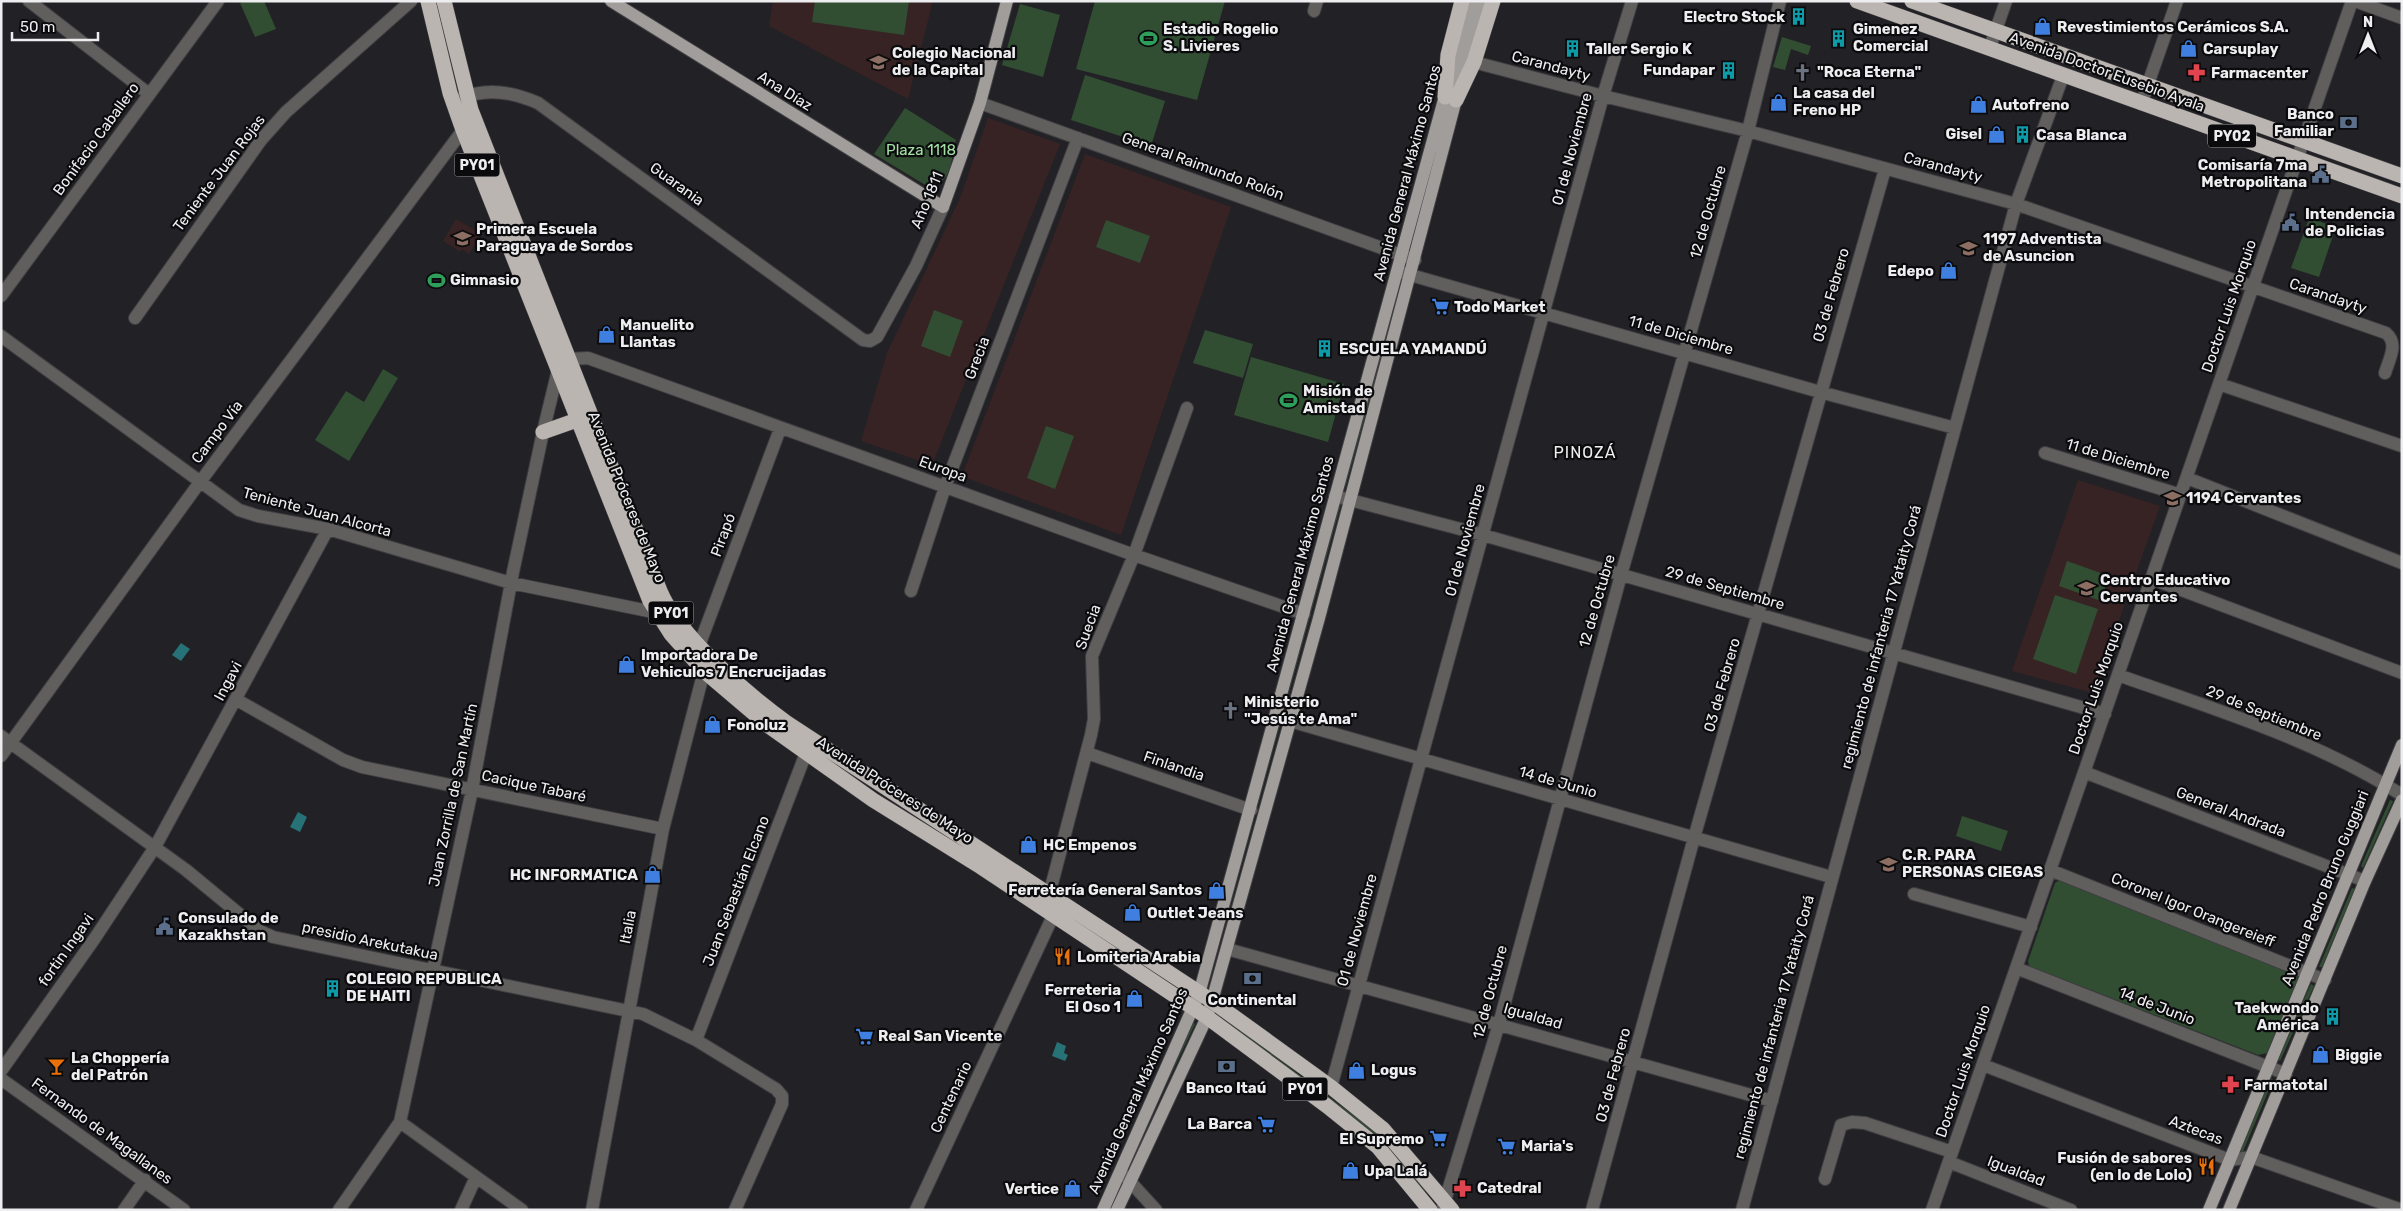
<svg xmlns="http://www.w3.org/2000/svg" width="2403" height="1211" viewBox="0 0 2403 1211" font-family="Rubik,sans-serif">
<rect width="100%" height="100%" fill="#222125"/>
<path fill="#372324" d="M773,1H933L908,99L769,26Z
M988,118L1060,144L932,465L861,441L887,353L960,198Z
M1085,154L1231,207L1121,535L966,478L963,473Z
M456,219L481,234L469,254L462,249L460,252L443,241Z
M2078,480L2160,506L2093,693L2012,671Z"/>
<path fill="#314e33" d="M244,1H264L276,29L255,37L240,3Z
M815,1H909L904,35L812,22Z
M1095,1H1225L1197,100L1076,69Z
M1020,4L1060,15L1043,77L1002,65Z
M1782,37L1811,46L1808,55L1791,49L1785,70L1773,67Z
M1085,75L1165,101L1151,146L1071,120Z
M905,108L956,140C951,159 952,187 927,186L874,154Z
M2309,218L2336,227L2319,277L2291,268Z
M1106,220L1150,236L1140,263L1096,247Z
M1401,284L1402,285L1345,488L1344,487Z
M934,310L963,321L950,357L921,346Z
M1205,330L1253,344L1243,378L1193,363Z
M1251,357L1344,384L1328,442L1234,415Z
M383,369L398,378L349,461L315,440L346,391L364,402Z
M1046,426L1074,436L1055,489L1027,478Z
M1338,504H1341L1209,982Z
M2067,561L2109,576L2101,601L2059,586Z
M2055,595L2098,609L2076,674L2033,659Z
M2390,800L2393,801L2363,868L2361,866Z
M1962,816L2008,831L2001,851L1956,836Z
M2060,880L2297,974L2298,980L2267,1053L2258,1055L2029,966L2028,961L2055,883Z
M2352,888L2355,889L2322,967H2319Z
M2311,984L2314,986L2280,1061L2278,1059Z
M1225,1019L1376,1132L1426,1191H1424L1385,1144L1223,1020Z
M1193,1022L1195,1024L1130,1161Z
M2270,1078L2273,1080L2242,1154L2239,1153Z"/>
<path fill="#277277" d="M181,643L190,649L181,661L172,655Z
M298,812L307,817L300,832L290,827Z
M1057,1042L1066,1046L1064,1053L1068,1055L1065,1061L1052,1056Z"/>
<g fill="none" stroke-linecap="round" stroke-linejoin="round">
<defs>
<path id="minor" d="M29,1L149,94
M2355,1L2402,18
M1314,11L1317,1
M1990,47L2006,1
M1466,60L1603,96L1748,131L2016,204L2386,333C2399,344 2389,359 2385,373
M460,99C486,87 513,92 538,103L863,340L870,341L877,337L916,266L943,207
M980,103L1415,260
M2141,104L2177,1
M1400,272L1820,392L1955,428
M1,296L218,1
M135,318L261,140L286,112L411,1
M1,336L239,510L258,516L328,529L511,583L663,614
M2219,384L2402,446
M2045,453L2181,495
M2187,478L2402,563
M1335,496L1483,535L2105,714
M2152,579L2402,673
M911,591L945,487L1078,138
M2118,675C2214,709 2316,740 2402,795
M237,700L343,760L362,767L663,829
M1276,717L1831,877
M1,736L186,870L260,931L273,937L643,1014L696,1040L776,1089L782,1096V1104L735,1210
M1087,753L1251,810
M1,756L200,482L463,130
M2084,772L2365,881
M2050,870L2325,980
M1914,894L2031,927
M1049,895L1091,735L1094,719L1092,656L1134,555L1187,408
M1227,949L1772,1101
M2016,968L2286,1074
M696,1040L806,753
M1983,1065L2230,1160L2251,1157L2402,1210
M1,1071L95,938L155,847L328,529
M1,1079L184,1210
M1331,1087L1603,96L1632,1
M400,1122L522,1210
M1949,1162L2071,1210
M1124,1175L1156,1210
M1825,1179L1841,1125L1852,1122L1865,1123L1952,1152
M124,1210L145,1180
M339,1210L400,1122L472,790L513,572L543,432L558,370L570,359L588,358L1134,555L1304,614
M461,1210L476,1177
M592,1210L663,829L704,671L699,646L780,429
M916,1210L1053,916
M1442,1210L1499,1024L1621,575L1748,131L1780,1
M1592,1210L1694,838L1885,169
M1742,1210L2016,204L2063,76
M1932,1210L2352,1"/>
<path id="major" d="M611,1L943,207L980,103L1007,1
M1103,1210L1199,994L1471,1
M1117,1210L1207,1017L1212,1001L1319,618L1482,1
M2209,1210L2402,745
M2229,1210L2365,881L2402,800"/>
<path id="highway" d="M428,1L450,93L463,130L650,601L671,634L704,671L770,727L873,800L981,867L1207,1017L1327,1106L1378,1147L1430,1210
M444,1L471,110L660,591C678,635 747,694 787,723L1212,1001L1331,1087L1383,1129L1452,1210
M1857,1L2402,196
M1912,1L2402,176
M1445,97L1448,55L1462,1
M1456,100L1474,62L1493,1
M543,432L577,420"/>
</defs>
<use href="#minor" stroke="#3f3e41" stroke-width="14"/>
<use href="#major" stroke="#3f3e41" stroke-width="14"/>
<use href="#highway" stroke="#3f3e41" stroke-width="16"/>
<use href="#minor" stroke="#615f5e" stroke-width="12"/>
<use href="#major" stroke="#a19d9b" stroke-width="12"/>
<use href="#highway" stroke="#bbb5b2" stroke-width="15"/>
</g>
<defs>
<symbol id="building-bare" viewBox="-9 -9 18 18"><path d="M-4-6H4V6H1V3H-1V6H-4ZM-2.5-4.3h1.7v1.8h-1.7ZM.8-4.3h1.7v1.8H.8ZM-2.5-1h1.7V.8h-1.7ZM.8-1h1.7V.8H.8Z" fill="#0f9aa8" stroke="#0b0b0d" stroke-width="2.5" paint-order="stroke"/></symbol>
<symbol id="shop-bare" viewBox="-9 -9 18 18"><path d="M-5-2.5h2.3a2.7 3.5 0 0 1 5.4 0H5L5.5 6h-11ZM-1.5-2.5h3a1.5 2.3 0 0 0-3 0Z" fill="#3f7fe0" stroke="#0b0b0d" stroke-width="2.5" paint-order="stroke"/></symbol>
<symbol id="stadium-bare" viewBox="-9 -9 18 18"><path d="M0-5a6.5 5 0 1 0 0 10a6.5 5 0 1 0 0-10ZM-3.5-1.8h7v3.6h-7Z" fill="#2e9e5b" stroke="#0b0b0d" stroke-width="2.5" paint-order="stroke"/></symbol>
<symbol id="school-bare" viewBox="-9 -9 18 18"><path d="M0-5L7-2L0 1L-7-2ZM-4 1L0 2.5L4 1V4Q0 6-4 4Z" fill="#8d6e63" stroke="#0b0b0d" stroke-width="2.5" paint-order="stroke"/></symbol>
<symbol id="church-bare" viewBox="-9 -9 18 18"><path d="M-1.2-6h2.4v3.5h3.3v2.4h-3.3V6h-2.4V-.1h-3.3v-2.4h3.3Z" fill="#6b7280" stroke="#0b0b0d" stroke-width="2.5" paint-order="stroke"/></symbol>
<symbol id="pharmacy-bare" viewBox="-9 -9 18 18"><path d="M-2-6h4v4h4v4h-4v4h-4v-4h-4v-4h4Z" fill="#e0444e" stroke="#0b0b0d" stroke-width="2.5" paint-order="stroke"/></symbol>
<symbol id="bank-bare" viewBox="-9 -9 18 18"><path d="M-6-4H6V4H-6ZM0-2.3a2.3 2.3 0 1 0 0 4.6a2.3 2.3 0 1 0 0-4.6Z" fill="#5c6f8a" stroke="#0b0b0d" stroke-width="2.5" paint-order="stroke"/></symbol>
<symbol id="civic-bare" viewBox="-9 -9 18 18"><path d="M-.6-6.5H3V-4.5H.6V-3L4-1V1h2V6H-6V1h2V-1L-.6-3ZM-1.2 2.5V6h2.4V2.5Z" fill="#5c6f8a" stroke="#0b0b0d" stroke-width="2.5" paint-order="stroke"/></symbol>
<symbol id="supermarket-bare" viewBox="-9 -9 18 18"><path d="M-6-5.5h2.5l.6 2H6L4.5 2H-2.5L-4.4-4H-6ZM-1.5 3.2a1.3 1.3 0 1 0 .1 0ZM3 3.2a1.3 1.3 0 1 0 .1 0Z" fill="#3f7fe0" stroke="#0b0b0d" stroke-width="2.5" paint-order="stroke"/></symbol>
<symbol id="restaurant-bare" viewBox="-9 -9 18 18"><path d="M-5-6h1v4h1v-4h1v4h1v-4h1v5L-1.5 .5V6h-2V.5L-5-1ZM5-6V6H3V1.5H1.5Q1.5-4 5-6Z" fill="#e8710a" stroke="#0b0b0d" stroke-width="2.5" paint-order="stroke"/></symbol>
<symbol id="bar-bare" viewBox="-9 -9 18 18"><path d="M-6-5H6L.8 .8V4.5H3.5V6h-7V4.5H-.8V.8Z" fill="#e8710a" stroke="#0b0b0d" stroke-width="2.5" paint-order="stroke"/></symbol>
</defs>
<g fill-rule="evenodd">
<use href="#building-bare" x="1786" y="4" width="25" height="25"/>
<use href="#shop-bare" x="2030" y="14" width="25" height="25"/>
<use href="#stadium-bare" x="1136" y="26" width="25" height="25"/>
<use href="#building-bare" x="1826" y="26" width="25" height="25"/>
<use href="#building-bare" x="1560" y="36" width="25" height="25"/>
<use href="#shop-bare" x="2176" y="36" width="25" height="25"/>
<use href="#school-bare" x="866" y="50" width="25" height="25"/>
<use href="#building-bare" x="1716" y="58" width="25" height="25"/>
<use href="#church-bare" x="1790" y="60" width="25" height="25"/>
<use href="#pharmacy-bare" x="2184" y="60" width="25" height="25"/>
<use href="#shop-bare" x="1766" y="90" width="25" height="25"/>
<use href="#shop-bare" x="1966" y="92" width="25" height="25"/>
<use href="#bank-bare" x="2336" y="110" width="25" height="25"/>
<use href="#shop-bare" x="1984" y="122" width="25" height="25"/>
<use href="#building-bare" x="2010" y="122" width="25" height="25"/>
<use href="#civic-bare" x="2308" y="162" width="25" height="25"/>
<use href="#civic-bare" x="2278" y="210" width="25" height="25"/>
<use href="#school-bare" x="450" y="226" width="25" height="25"/>
<use href="#school-bare" x="1956" y="236" width="25" height="25"/>
<use href="#shop-bare" x="1936" y="258" width="25" height="25"/>
<use href="#stadium-bare" x="424" y="268" width="25" height="25"/>
<use href="#supermarket-bare" x="1428" y="294" width="25" height="25"/>
<use href="#shop-bare" x="594" y="322" width="25" height="25"/>
<use href="#building-bare" x="1312" y="336" width="25" height="25"/>
<use href="#stadium-bare" x="1276" y="388" width="25" height="25"/>
<use href="#school-bare" x="2160" y="486" width="25" height="25"/>
<use href="#school-bare" x="2074" y="576" width="25" height="25"/>
<use href="#shop-bare" x="614" y="652" width="25" height="25"/>
<use href="#church-bare" x="1218" y="698" width="25" height="25"/>
<use href="#shop-bare" x="700" y="712" width="25" height="25"/>
<use href="#shop-bare" x="1016" y="832" width="25" height="25"/>
<use href="#school-bare" x="1876" y="852" width="25" height="25"/>
<use href="#shop-bare" x="640" y="862" width="25" height="25"/>
<use href="#shop-bare" x="1204" y="878" width="25" height="25"/>
<use href="#shop-bare" x="1120" y="900" width="25" height="25"/>
<use href="#civic-bare" x="152" y="914" width="25" height="25"/>
<use href="#restaurant-bare" x="1050" y="944" width="25" height="25"/>
<use href="#bank-bare" x="1240" y="966" width="25" height="25"/>
<use href="#building-bare" x="320" y="976" width="25" height="25"/>
<use href="#shop-bare" x="1122" y="986" width="25" height="25"/>
<use href="#building-bare" x="2320" y="1004" width="25" height="25"/>
<use href="#supermarket-bare" x="852" y="1024" width="25" height="25"/>
<use href="#shop-bare" x="2308" y="1042" width="25" height="25"/>
<use href="#bar-bare" x="44" y="1054" width="25" height="25"/>
<use href="#bank-bare" x="1214" y="1054" width="25" height="25"/>
<use href="#shop-bare" x="1344" y="1058" width="25" height="25"/>
<use href="#pharmacy-bare" x="2218" y="1072" width="25" height="25"/>
<use href="#supermarket-bare" x="1254" y="1112" width="25" height="25"/>
<use href="#supermarket-bare" x="1426" y="1126" width="25" height="25"/>
<use href="#supermarket-bare" x="1494" y="1134" width="25" height="25"/>
<use href="#restaurant-bare" x="2194" y="1154" width="25" height="25"/>
<use href="#shop-bare" x="1338" y="1158" width="25" height="25"/>
<use href="#pharmacy-bare" x="1450" y="1176" width="25" height="25"/>
<use href="#shop-bare" x="1060" y="1176" width="25" height="25"/>
</g>
<g text-anchor="middle" stroke-width="4.5" stroke-linejoin="round" paint-order="stroke">
<g fill="#0b0b0d" stroke="#aaa9ac" stroke-width="1">
<rect x="2208" y="124.5" width="48" height="23" rx="4"/>
<rect x="454.5" y="153.5" width="45" height="23" rx="4"/>
<rect x="648.5" y="601.5" width="45" height="23" rx="4"/>
<rect x="1282.5" y="1077.5" width="45" height="23" rx="4"/>
</g>
<g font-size="14" font-weight="bold" fill="#eeedf0">
<text x="2232" y="141">PY02</text>
<text x="477" y="170">PY01</text>
<text x="671" y="618">PY01</text>
<text x="1305" y="1094">PY01</text>
</g>
<g font-size="15" font-weight="bold" fill="#eeedf0" stroke="#0b0b0d" text-anchor="start">
<text x="1785" y="22" text-anchor="end">Electro Stock</text>
<text x="2057" y="32">Revestimientos Cerámicos S.A.</text>
<text x="1163" y="34">Estadio Rogelio<tspan x="1163" dy="17">S. Livieres</tspan></text>
<text x="1853" y="34">Gimenez<tspan x="1853" dy="17">Comercial</tspan></text>
<text x="1586" y="54">Taller Sergio K</text>
<text x="2203" y="54">Carsuplay</text>
<text x="892" y="58">Colegio Nacional<tspan x="892" dy="17">de la Capital</tspan></text>
<text x="1715" y="75" text-anchor="end">Fundapar</text>
<text x="1817" y="77">"Roca Eterna"</text>
<text x="2211" y="78">Farmacenter</text>
<text x="1793" y="98">La casa del<tspan x="1793" dy="17">Freno HP</tspan></text>
<text x="1992" y="110">Autofreno</text>
<text x="2334" y="119" text-anchor="end">Banco<tspan x="2334" dy="17">Familiar</tspan></text>
<text x="1982" y="139" text-anchor="end">Gisel</text>
<text x="2036" y="140">Casa Blanca</text>
<text x="2307" y="170" text-anchor="end">Comisaría 7ma<tspan x="2307" dy="17">Metropolitana</tspan></text>
<text x="2305" y="219">Intendencia<tspan x="2305" dy="17">de Policias</tspan></text>
<text x="476" y="234">Primera Escuela<tspan x="476" dy="17">Paraguaya de Sordos</tspan></text>
<text x="1983" y="244">1197 Adventista<tspan x="1983" dy="17">de Asuncion</tspan></text>
<text x="1934" y="276" text-anchor="end">Edepo</text>
<text x="450" y="285">Gimnasio</text>
<text x="1454" y="312">Todo Market</text>
<text x="620" y="330">Manuelito<tspan x="620" dy="17">Llantas</tspan></text>
<text x="1339" y="354">ESCUELA YAMANDÚ</text>
<text x="1303" y="396">Misión de<tspan x="1303" dy="17">Amistad</tspan></text>
<text x="2186" y="503">1194 Cervantes</text>
<text x="2100" y="585">Centro Educativo<tspan x="2100" dy="17">Cervantes</tspan></text>
<text x="641" y="660">Importadora De<tspan x="641" dy="17">Vehiculos 7 Encrucijadas</tspan></text>
<text x="1244" y="707">Ministerio<tspan x="1244" dy="17">"Jesús te Ama"</tspan></text>
<text x="727" y="730">Fonoluz</text>
<text x="1043" y="850">HC Empenos</text>
<text x="1902" y="860">C.R. PARA<tspan x="1902" dy="17">PERSONAS CIEGAS</tspan></text>
<text x="638" y="880" text-anchor="end">HC INFORMATICA</text>
<text x="1202" y="895" text-anchor="end">Ferretería General Santos</text>
<text x="1147" y="918">Outlet Jeans</text>
<text x="178" y="923">Consulado de<tspan x="178" dy="17">Kazakhstan</tspan></text>
<text x="1077" y="962">Lomiteria Arabia</text>
<text x="346" y="984">COLEGIO REPUBLICA<tspan x="346" dy="17">DE HAITI</tspan></text>
<text x="1121" y="995" text-anchor="end">Ferreteria<tspan x="1121" dy="17">El Oso 1</tspan></text>
<text x="1252" y="1005" text-anchor="middle">Continental</text>
<text x="2319" y="1013" text-anchor="end">Taekwondo<tspan x="2319" dy="17">América</tspan></text>
<text x="878" y="1041">Real San Vicente</text>
<text x="2335" y="1060">Biggie</text>
<text x="71" y="1063">La Choppería<tspan x="71" dy="17">del Patrón</tspan></text>
<text x="1371" y="1075">Logus</text>
<text x="2244" y="1090">Farmatotal</text>
<text x="1226" y="1093" text-anchor="middle">Banco Itaú</text>
<text x="1252" y="1129" text-anchor="end">La Barca</text>
<text x="1424" y="1144" text-anchor="end">El Supremo</text>
<text x="1521" y="1151">Maria's</text>
<text x="2192" y="1163" text-anchor="end">Fusión de sabores<tspan x="2192" dy="17">(en lo de Lolo)</tspan></text>
<text x="1364" y="1176">Upa Lalá</text>
<text x="1477" y="1193">Catedral</text>
<text x="1059" y="1194" text-anchor="end">Vertice</text>
</g>
<g font-size="15" fill="#eeedf0" stroke="#0b0b0d">
<text transform="translate(1551 66) rotate(15)" y="5">Carandayty</text>
<text transform="translate(2107 72) rotate(20)" y="5">Avenida Doctor Eusebio Ayala</text>
<text transform="translate(785 91) rotate(32)" y="5">Ana Díaz</text>
<text transform="translate(96 139) rotate(-54)" y="5">Bonifacio Caballero</text>
<text transform="translate(1572 149) rotate(-75)" y="5">01 de Noviembre</text>
<text transform="translate(1203 166) rotate(20)" y="5">General Raimundo Rolón</text>
<text transform="translate(1943 167) rotate(15)" y="5">Carandayty</text>
<text transform="translate(219 173) rotate(-53)" y="5">Teniente Juan Rojas</text>
<text transform="translate(1407 173) rotate(-75)" y="5">Avenida General Máximo Santos</text>
<text transform="translate(677 184) rotate(36)" y="5">Guarania</text>
<text transform="translate(927 200) rotate(-67)" y="5">Año 1811</text>
<text transform="translate(1708 212) rotate(-74)" y="5">12 de Octubre</text>
<text transform="translate(1831 295) rotate(-74)" y="5">03 de Febrero</text>
<text transform="translate(2328 296) rotate(19)" y="5">Carandayty</text>
<text transform="translate(2229 306) rotate(-71)" y="5">Doctor Luis Morquio</text>
<text transform="translate(1681 335) rotate(16)" y="5">11 de Diciembre</text>
<text transform="translate(977 358) rotate(-69)" y="5">Grecia</text>
<text transform="translate(217 432) rotate(-53)" y="5">Campo Vía</text>
<text transform="translate(2118 459) rotate(17)" y="5">11 de Diciembre</text>
<text transform="translate(943 469) rotate(20)" y="5">Europa</text>
<text transform="translate(627 497) rotate(68)" y="5">Avenida Próceres de Mayo</text>
<text transform="translate(317 512) rotate(15)" y="5">Teniente Juan Alcorta</text>
<text transform="translate(723 535) rotate(-70)" y="5">Pirapó</text>
<text transform="translate(1465 540) rotate(-75)" y="5">01 de Noviembre</text>
<text transform="translate(1300 564) rotate(-75)" y="5">Avenida General Máximo Santos</text>
<text transform="translate(1725 588) rotate(16)" y="5">29 de Septiembre</text>
<text transform="translate(1597 601) rotate(-74)" y="5">12 de Octubre</text>
<text transform="translate(1088 627) rotate(-70)" y="5">Suecia</text>
<text transform="translate(1881 637) rotate(-75)" y="5">regimiento de infanteria 17 Yataity Corá</text>
<text transform="translate(228 681) rotate(-62)" y="5">Ingavi</text>
<text transform="translate(1722 685) rotate(-74)" y="5">03 de Febrero</text>
<text transform="translate(2096 688) rotate(-71)" y="5">Doctor Luis Morquio</text>
<text transform="translate(2264 713) rotate(22)" y="5">29 de Septiembre</text>
<text transform="translate(1174 766) rotate(19)" y="5">Finlandia</text>
<text transform="translate(1558 782) rotate(16)" y="5">14 de Junio</text>
<text transform="translate(534 786) rotate(12)" y="5">Cacique Tabaré</text>
<text transform="translate(895 790) rotate(33)" y="5">Avenida Próceres de Mayo</text>
<text transform="translate(453 795) rotate(-78)" y="5">Juan Zorrilla de San Martín</text>
<text transform="translate(2231 812) rotate(21)" y="5">General Andrada</text>
<text transform="translate(2325 888) rotate(-68)" y="5">Avenida Pedro Bruno Guggiari</text>
<text transform="translate(736 891) rotate(-69)" y="5">Juan Sebastián Elcano</text>
<text transform="translate(2193 910) rotate(22)" y="5">Coronel Igor Orangereieff</text>
<text transform="translate(628 927) rotate(-79)" y="5">Italia</text>
<text transform="translate(1357 930) rotate(-75)" y="5">01 de Noviembre</text>
<text transform="translate(370 941) rotate(12)" y="5">presidio Arekutakua</text>
<text transform="translate(66 950) rotate(-55)" y="5">fortin Ingavi</text>
<text transform="translate(1490 992) rotate(-75)" y="5">12 de Octubre</text>
<text transform="translate(2157 1006) rotate(21)" y="5">14 de Junio</text>
<text transform="translate(1533 1016) rotate(16)" y="5">Igualdad</text>
<text transform="translate(1774 1027) rotate(-75)" y="5">regimiento de infanteria 17 Yataity Corá</text>
<text transform="translate(1963 1071) rotate(-71)" y="5">Doctor Luis Morquio</text>
<text transform="translate(1613 1075) rotate(-75)" y="5">03 de Febrero</text>
<text transform="translate(1138 1091) rotate(-66)" y="5">Avenida General Máximo Santos</text>
<text transform="translate(951 1097) rotate(-65)" y="5">Centenario</text>
<text transform="translate(2196 1130) rotate(21)" y="5">Aztecas</text>
<text transform="translate(102 1131) rotate(36)" y="5">Fernando de Magallanes</text>
<text transform="translate(2016 1171) rotate(21)" y="5">Igualdad</text>
</g>
<g font-size="15" fill="#a3e0a5" stroke="#0b0b0d">
<text x="921" y="155">Plaza 1118</text>
</g>
<g font-size="16" letter-spacing="1" fill="#eeedf0" stroke="#0b0b0d">
<text x="1585" y="458">PINOZÁ</text>
</g>
</g>
<rect width="2403" height="1211" fill="none" stroke="#eeedf0" stroke-width="5"/>
<g transform="translate(2368 35)" stroke="#0b0b0d" stroke-width="4" paint-order="stroke">
<path d="M0-4L9 19L0 12L-9 19Z" fill="#eeedf0"/>
<text y="-8" font-size="14" font-weight="bold" text-anchor="middle" fill="#eeedf0">N</text>
</g>
<path d="M12 32v8h86v-8" fill="none" stroke="#eeedf0" stroke-width="2.5"/>
<text x="20" y="32" font-size="15" fill="#eeedf0" stroke="#0b0b0d" stroke-width="4" paint-order="stroke">50 m</text>
</svg>
